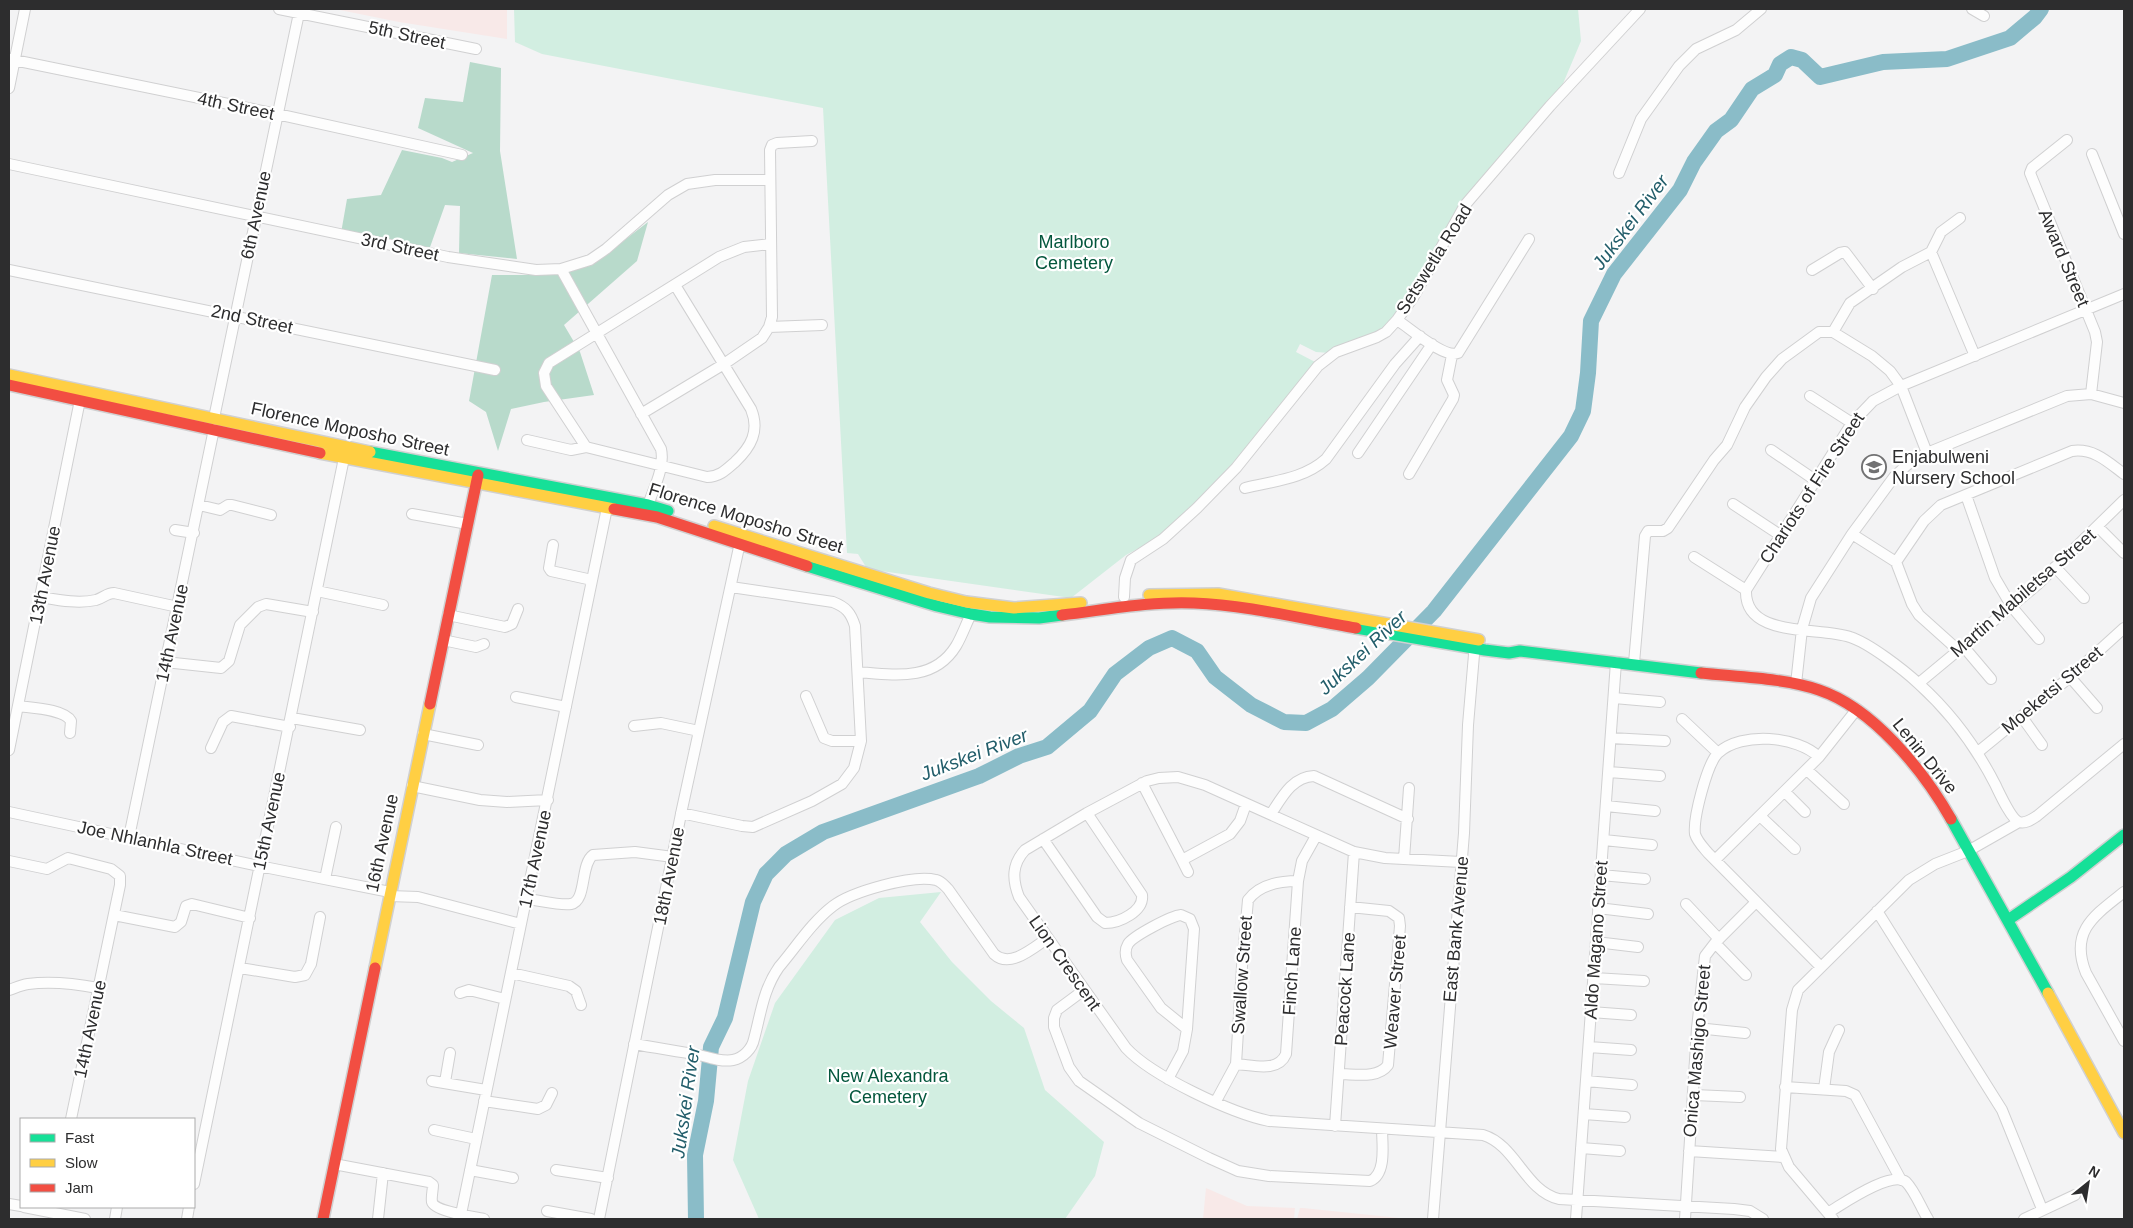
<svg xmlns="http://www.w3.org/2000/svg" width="2133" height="1228" viewBox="0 0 2133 1228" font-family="Helvetica,sans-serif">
<rect width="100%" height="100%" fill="#f3f3f4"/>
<path fill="#f8e9e8" d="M335,9H507V39L399,22Z
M1206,1188L1247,1206L1295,1208L1294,1219H1203Z
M1300,1208H1303L1409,1219H1297Z"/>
<path fill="#d2eee1" d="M514,9H1578L1581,41L1562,86L1462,207L1406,307L1381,335L1330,353L1316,352L1300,344L1296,352L1317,363L1255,441L1164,535L1126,555L1071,598L874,570L866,567L858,554L847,553L823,108L542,54L515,42Z
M941,892L920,922L952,962L991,1001L1024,1028L1045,1090L1104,1142L1095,1176L1065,1219H759L733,1160L748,1081L775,1003L835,920L879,898Z"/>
<path fill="#b8dacb" d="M470,62L501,68L500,151L517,259L459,253L460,206L445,205L429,250L341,233L347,199L381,195L402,150L442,158L452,162L473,153L418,128L425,98L463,102Z
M648,222L637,261L564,325L580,352L594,395L544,402L511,409L498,451L486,412L469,401L492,275H541L600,259Z"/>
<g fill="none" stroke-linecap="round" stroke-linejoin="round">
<path stroke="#8abcc8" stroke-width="16" d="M696,1219L695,1155L706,1101L711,1047L725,1018L753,902L766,874L786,854L823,832L979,776L1019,756L1047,747L1090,711L1115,674L1149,648L1172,638L1197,651L1215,677L1251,705L1284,722L1306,723L1332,709L1368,678L1434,611L1571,436L1583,411L1588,373L1591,321L1614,274L1680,190L1694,162L1716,131L1731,120L1752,89L1775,75L1780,64L1791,57L1802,60L1820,77L1883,62L1947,59L2010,38L2035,17L2041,9"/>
<defs>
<path id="street" d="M279,9L476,49
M1972,9L1984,16
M9,59L277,114L462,155
M9,88L25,9
M2067,140L2032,168L2030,173L2095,332L2097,342L2091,394
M2092,154L2124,234
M9,164L448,257L536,270L561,269L590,260L606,249L668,195L687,184L715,180H769
M1619,173L1641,119L1679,66L1696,49L1736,30L1761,9
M1931,252L1975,356
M561,269L661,449C665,467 654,488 648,505
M9,270L495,370
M1812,270L1840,253L1845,252L1873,289
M2124,294L1901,386L1873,401L1852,423L1746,590C1744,639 1819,626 1850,637C1869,643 1904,670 1919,684C1950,712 1976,747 1995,784C1999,792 2011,819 2019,822C2026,824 2032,819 2037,816L2124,744
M1397,320C1410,328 1444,359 1458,353L1529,239
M769,327L822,325
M1833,332L1850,303L1902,267L1931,252L1941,232L1960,218
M1810,396L1852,423
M641,414L724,364L762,338L769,327L772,317L770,150L772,145L777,143L812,141
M214,418L299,13
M527,440L571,450L586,447L707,477C719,477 726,470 735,462C751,447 760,431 751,409L675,285
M586,447L546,386L544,373L549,363L719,257L744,247L770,244
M1771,450L1815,480
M1358,453L1432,344
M1409,474L1453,399L1454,395L1447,380L1452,355
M1245,488C1273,481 1304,479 1326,459L1395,364L1420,336
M1966,495L1995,578L2012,607L2039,639
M1733,504L1780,535
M199,505L220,510L228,505H232L271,515
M412,514L468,524
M2098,527L2124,553
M175,530L194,533
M1852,534L1896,562L1912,604L1919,615L1958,650
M553,545L549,568L551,571L592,580
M1694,557L1746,590
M1896,562L1924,521L1941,505L2072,451C2094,448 2108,462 2124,474
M2055,567L2084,598
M317,591L383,605
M40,597C58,600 78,604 96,600C103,598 107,593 114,593L178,607
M1124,597L1125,578L1131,560L1163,539L1197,508L1236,468L1318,366L1336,352L1377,337L1386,332L1397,320L1414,296L1465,205L1550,106L1640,9
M448,615L505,627L512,624L518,609
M443,640L476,647L484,644
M1963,646L1991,679
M165,662L221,668L229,661L240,625L258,607L266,604L313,612
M1634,663L1645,536L1648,531H1663L1668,528L1714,460L1727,445L1745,407L1766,377L1782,359L1819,332H1833L1872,356L1890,371L1901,386L1927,453
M858,672C894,675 934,682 956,646C962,636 966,624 971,614
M2070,677L2097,708
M1919,683L2037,585L2124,500
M1796,684L1802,629L1811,598L1852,534L1894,477L1907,465L1927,453L2067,396L2091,394L2124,403
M806,696L824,738L832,741H861
M516,697L566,707
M1614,698L1660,702
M18,706C32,708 64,709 71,721L70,733
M2022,717L2042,745
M292,718L360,730
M1682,719L1718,753
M634,726L661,723L699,731
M423,734L478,745
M1611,738L1665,741
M211,748L223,722L231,716L290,727
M9,750L80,400
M1978,752L2070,677L2124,628
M1819,757C1797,736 1742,731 1718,753C1707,764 1693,818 1695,834C1697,841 1703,847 1708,853L1820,966
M1807,770L1844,804
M1609,772L1660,776
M1142,783L1182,860L1230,834L1240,821L1246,804
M412,786L480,800L507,802L548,800
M1785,792L1805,812
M1606,806L1655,811
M9,812L259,866L390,892
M681,813L742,826L753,827L812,801L842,784L854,768L861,741L855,626C851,613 846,607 833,602L731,587
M1271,814C1282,797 1292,777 1314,776L1408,819
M1760,816L1795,849
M129,837L214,429
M1043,839L1097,917L1105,923C1120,923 1144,911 1142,895L1087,813
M1604,840L1652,845
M1404,859L1409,788
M1182,860L1188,872
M1715,860L1819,757L1857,709
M9,861L47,869L68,858L111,869L120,876V885L71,1119
M1461,862L1385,858L1354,852L1205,785L1178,777L1159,778L1147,781L1087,813L1025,850C1012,864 1012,879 1019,897L1126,1048C1152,1076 1231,1113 1269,1121L1483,1135C1516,1145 1525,1191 1559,1199L1734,1209L1750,1211L1763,1219
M1601,875L1645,879
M325,879L336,827
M2124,892C2095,915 2069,931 2086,973L2124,1041
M389,896L418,897L521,924
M527,899C539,900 560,906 571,904C587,901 580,864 593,855L635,852L673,857
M1686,904L1719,939
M1598,908L1648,914
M1877,911L2002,1110L2042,1209
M114,915L175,927L181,922L186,906L192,904L250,918
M1181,915L1190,919L1194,929L1187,1029L1161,1008L1127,960C1125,954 1125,949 1128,944C1133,936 1171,916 1181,915Z
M1596,942L1638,947
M1715,943L1746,975
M240,968L295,977L305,975L311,964L320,917
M511,973L569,986L576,991L581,1005
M1594,978L1644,981
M9,990C15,988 21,985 28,984C50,981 77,984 98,988
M1084,990L1057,1010L1054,1018V1027L1069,1067L1079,1081L1139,1123L1209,1158L1238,1171L1269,1176L1370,1181C1387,1174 1382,1143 1382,1129
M460,993L469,990L505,999
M1591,1012L1631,1015
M1697,1028L1745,1033
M634,1044C656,1048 677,1051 699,1055C710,1058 722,1062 733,1060C743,1058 752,1049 754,1039C761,1013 763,990 779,967C796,947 812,922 833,906C851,892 913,874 936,880C941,881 944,885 948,889L994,954C1010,969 1033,948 1048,938
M1589,1047L1631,1050
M1236,1064C1253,1065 1278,1073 1286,1054L1298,881L1302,861L1316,836
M1339,1074C1355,1074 1378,1079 1388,1065L1400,926L1399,918L1389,911L1350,907
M1168,1079L1183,1051L1187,1029
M432,1081L486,1090
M1586,1081L1632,1085
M445,1082L450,1053
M1785,1087L1846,1091L1855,1095L1901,1180
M1824,1089L1829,1052L1839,1030
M1694,1095L1740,1097
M484,1101L538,1109L546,1105L552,1093
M1216,1101L1236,1064L1242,966L1248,900C1259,885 1280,881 1298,881
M1584,1114L1625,1117
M1335,1126L1354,852
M434,1130L476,1139
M1581,1148L1620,1151
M1689,1151L1783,1157
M334,1164L429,1182L433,1185C433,1190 431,1197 432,1202C434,1211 475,1217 484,1219
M470,1170L513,1178
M556,1170L608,1178
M194,1184C243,942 295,700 344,458
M9,1204L21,1206
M24,1207L85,1219
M547,1211L591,1219
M1829,1212C1843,1204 1891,1170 1906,1182C1915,1191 1921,1208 1928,1219
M115,1219L117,1207
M187,1219L189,1207
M378,1219L383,1173
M460,1219L608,503
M599,1219L682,809L741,538
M1433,1219L1464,833L1468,725L1475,643
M1576,1219L1616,662
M1685,1219L1697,1028L1705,956L1715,943L1756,902
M1833,1219L1789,1167L1781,1149L1792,1010L1798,990L1909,880L1935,864L1968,851L2019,822
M2024,1219L2075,1195"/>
<path id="fast" d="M370,452L648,505L668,511
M807,566L937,606L971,614L990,617L1039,618L1062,615
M1356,628L1485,650L1509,653L1520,651L1701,673
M1951,819L2048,993
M2008,920L2071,877L2124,835"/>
<path id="slow" d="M9,375L370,452
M320,453L614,509
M714,526L929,593L966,602L1014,608L1081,603
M1149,595L1218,594L1479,640
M375,968L430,704
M2048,993L2124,1133"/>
<path id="jam" d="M9,385L320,453
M614,509L657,517L807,566
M1062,615C1105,610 1150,601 1194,603C1247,605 1303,619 1356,628
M1701,673C1738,677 1785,678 1819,690C1873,708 1923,770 1951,819
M430,704L478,475
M323,1219L375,968"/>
</defs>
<use href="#street" stroke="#d0d0d1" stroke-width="12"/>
<use href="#fast" stroke="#d0d0d1" stroke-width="14"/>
<use href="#slow" stroke="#d0d0d1" stroke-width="14"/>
<use href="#jam" stroke="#d0d0d1" stroke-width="14"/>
<use href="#street" stroke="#fdfdfd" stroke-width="10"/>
<use href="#fast" stroke="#16e098" stroke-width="11"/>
<use href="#slow" stroke="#ffcf43" stroke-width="11"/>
<use href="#jam" stroke="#f24e42" stroke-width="11"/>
</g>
<defs>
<symbol id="school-ring" viewBox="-11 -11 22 22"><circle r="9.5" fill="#fff" stroke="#727273" stroke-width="1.5"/><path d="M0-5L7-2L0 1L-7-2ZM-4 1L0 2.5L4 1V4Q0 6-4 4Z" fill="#727273"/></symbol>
</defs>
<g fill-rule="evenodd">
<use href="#school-ring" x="1860" y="453" width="28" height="28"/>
</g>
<g text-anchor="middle" stroke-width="4.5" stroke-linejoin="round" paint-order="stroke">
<g font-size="18" fill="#2d2d2e" stroke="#fff">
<text transform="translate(407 35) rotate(12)" y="6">5th Street</text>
<text transform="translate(236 106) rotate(12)" y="6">4th Street</text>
<text transform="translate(256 215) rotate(-78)" y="6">6th Avenue</text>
<text transform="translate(400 247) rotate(12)" y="6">3rd Street</text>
<text transform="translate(2064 258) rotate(67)" y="6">Award Street</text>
<text transform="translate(1434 259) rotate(-58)" y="6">Setswetla Road</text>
<text transform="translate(252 319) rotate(12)" y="6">2nd Street</text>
<text transform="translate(350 429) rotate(12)" y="6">Florence Moposho Street</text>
<text transform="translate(1812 488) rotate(-57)" y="6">Chariots of Fire Street</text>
<text transform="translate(746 518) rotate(17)" y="6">Florence Moposho Street</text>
<text transform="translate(45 575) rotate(-79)" y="6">13th Avenue</text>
<text transform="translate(2023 593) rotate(-41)" y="6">Martin Mabiletsa Street</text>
<text transform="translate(172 633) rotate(-78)" y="6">14th Avenue</text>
<text transform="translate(2052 690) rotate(-40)" y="6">Moeketsi Street</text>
<text transform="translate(1925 756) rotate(51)" y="6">Lenin Drive</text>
<text transform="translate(269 821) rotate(-78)" y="6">15th Avenue</text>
<text transform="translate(155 843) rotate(12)" y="6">Joe Nhlanhla Street</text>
<text transform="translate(382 843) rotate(-78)" y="6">16th Avenue</text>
<text transform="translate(535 859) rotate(-78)" y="6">17th Avenue</text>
<text transform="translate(669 876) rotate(-79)" y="6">18th Avenue</text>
<text transform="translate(1456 929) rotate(-85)" y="6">East Bank Avenue</text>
<text transform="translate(1596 940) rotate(-86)" y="6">Aldo Magano Street</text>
<text transform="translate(1065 963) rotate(55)" y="6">Lion Crescent</text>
<text transform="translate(1292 971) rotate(-86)" y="6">Finch Lane</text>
<text transform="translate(1242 975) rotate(-86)" y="6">Swallow Street</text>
<text transform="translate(1345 989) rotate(-86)" y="6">Peacock Lane</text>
<text transform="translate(1395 992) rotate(-85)" y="6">Weaver Street</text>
<text transform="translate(90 1029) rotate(-78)" y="6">14th Avenue</text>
<text transform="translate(1697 1051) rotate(-85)" y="6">Onica Mashigo Street</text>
</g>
<g font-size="18" fill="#04573d" stroke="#fff">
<text x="1074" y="248">Marlboro<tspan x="1074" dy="21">Cemetery</tspan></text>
<text x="888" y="1082">New Alexandra<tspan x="888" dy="21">Cemetery</tspan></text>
</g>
<g font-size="18" fill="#2d2d2e" stroke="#fff" text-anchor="start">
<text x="1892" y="463">Enjabulweni<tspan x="1892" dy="21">Nursery School</tspan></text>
</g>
<g font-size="19" font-style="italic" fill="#235e6b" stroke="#fff">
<text transform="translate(1630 222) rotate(-53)" y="7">Jukskei River</text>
<text transform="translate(1362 652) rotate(-43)" y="7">Jukskei River</text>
<text transform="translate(974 754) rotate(-21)" y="7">Jukskei River</text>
<text transform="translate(685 1102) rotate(-82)" y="7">Jukskei River</text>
</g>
</g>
<rect width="2133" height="1228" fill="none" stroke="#2d2d2e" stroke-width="20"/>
<rect x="20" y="1118" width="175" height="90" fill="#ffffff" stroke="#ababab"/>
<rect x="30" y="1134" width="25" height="8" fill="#16e098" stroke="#ababab"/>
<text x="65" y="1143" font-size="15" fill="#2d2d2e">Fast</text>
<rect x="30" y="1159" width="25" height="8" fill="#ffcf43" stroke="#ababab"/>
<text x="65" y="1168" font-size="15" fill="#2d2d2e">Slow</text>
<rect x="30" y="1184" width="25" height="8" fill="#f24e42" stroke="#ababab"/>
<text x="65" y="1193" font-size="15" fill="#2d2d2e">Jam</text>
<g transform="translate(2088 1183) rotate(30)" stroke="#ffffff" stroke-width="4" paint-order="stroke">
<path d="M0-4L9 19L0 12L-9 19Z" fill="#2d2d2e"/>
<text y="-8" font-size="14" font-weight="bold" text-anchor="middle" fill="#2d2d2e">N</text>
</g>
</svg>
